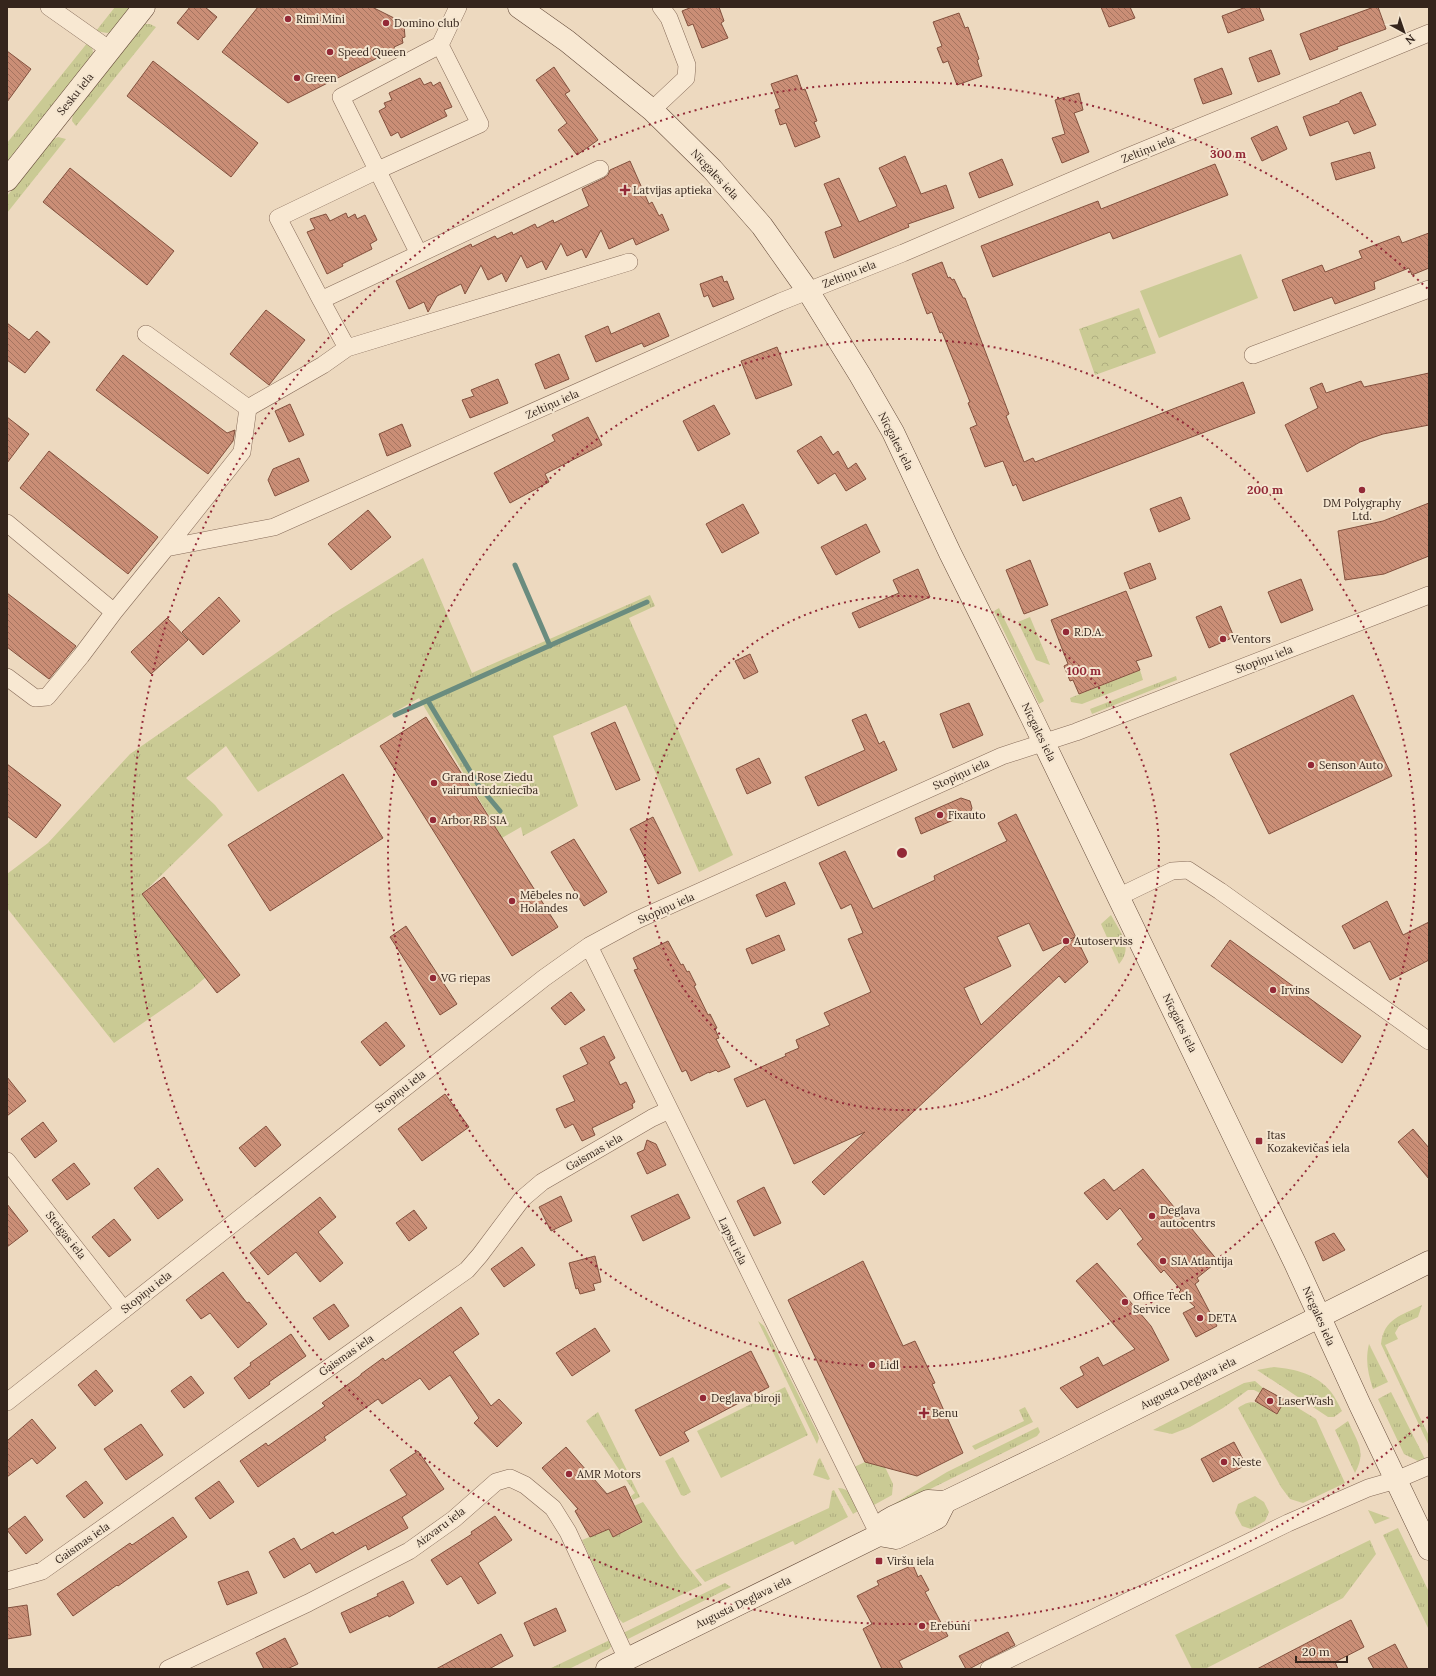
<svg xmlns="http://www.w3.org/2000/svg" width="1436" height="1676" viewBox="0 0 1436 1676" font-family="Lora,serif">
<defs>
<pattern id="grass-tufts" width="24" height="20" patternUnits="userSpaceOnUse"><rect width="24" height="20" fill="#caca94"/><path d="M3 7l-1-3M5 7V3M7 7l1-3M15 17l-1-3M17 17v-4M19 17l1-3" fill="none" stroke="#aead7f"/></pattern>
<pattern id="park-crowns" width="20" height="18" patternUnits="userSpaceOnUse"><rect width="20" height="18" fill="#caca94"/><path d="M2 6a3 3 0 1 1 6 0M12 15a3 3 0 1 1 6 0" fill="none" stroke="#aead7f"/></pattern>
<pattern id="building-back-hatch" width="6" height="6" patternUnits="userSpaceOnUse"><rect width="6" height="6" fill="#ca8e76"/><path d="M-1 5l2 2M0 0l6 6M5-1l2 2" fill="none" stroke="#a57460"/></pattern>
</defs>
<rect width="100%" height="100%" fill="#edd9bf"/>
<path fill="url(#grass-tufts)" d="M115,7H132L111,32L107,33L96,31Z
M144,24H150L156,27L76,126L72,121L73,112Z
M88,42L92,46L93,53L7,165V143Z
M58,137L66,139L7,213V196L50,141Z
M423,558L472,673L650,595L655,606L629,618L733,855L699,872L626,705L553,736L578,806L523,836L521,827L502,838L419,698L258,792L226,746L186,778L215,805L223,815L142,894L206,977L192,989L114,1043L7,908V874L48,843L130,754L331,615Z
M999,608L1044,701L1039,704L994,611Z
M1030,617L1050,665L1036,660L1018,622Z
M1140,670L1143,680L1082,704L1071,702L1070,698Z
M1176,676L1177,680L1092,714L1090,709Z
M1111,915C1120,932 1134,947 1119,964L1101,924Z
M1422,1305L1418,1317L1399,1326L1395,1333L1398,1339L1385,1345L1429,1436V1446L1381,1344C1384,1318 1401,1316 1422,1305Z
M758,1321L764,1326L817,1432L819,1438L817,1444Z
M1369,1344L1388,1382L1373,1389C1368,1374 1365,1360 1369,1344Z
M1274,1367C1295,1369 1317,1374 1331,1392C1335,1397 1339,1405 1342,1411L1334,1417H1328L1257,1370Z
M1255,1381L1263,1388L1260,1393L1254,1390H1248L1223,1408L1190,1427L1172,1434L1153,1430L1244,1383Z
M785,1387L808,1435L721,1478L697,1431Z
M1391,1392L1425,1459L1418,1461L1404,1454L1378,1399Z
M1285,1400L1316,1419L1345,1483L1303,1503L1290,1499L1281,1487L1238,1408C1254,1396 1262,1405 1276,1414Z
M1025,1407L1033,1422L975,1450L972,1446L1024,1421L1019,1410Z
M598,1412L640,1497L633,1500L631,1496L635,1493L586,1421Z
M1348,1421C1357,1442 1367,1451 1355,1473L1335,1430Z
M1038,1427L1040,1432L1037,1436L896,1506L894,1504L947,1472Z
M673,1457L691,1492L684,1496L681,1495L665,1461Z
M820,1458L830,1479L828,1480L813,1475L818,1460Z
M865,1462L885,1467L893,1484L892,1495L874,1505L870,1503L852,1468Z
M838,1488C851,1488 854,1500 858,1511L853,1514Z
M834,1490L848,1517L795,1545L793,1541L705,1582L695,1570L829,1508L832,1491Z
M1255,1496L1264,1502L1269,1512L1265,1521L1251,1529L1242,1526L1235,1513L1238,1504Z
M643,1502L680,1557L702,1585L623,1623L618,1618L582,1540L609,1529L613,1537L642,1523L634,1506Z
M1368,1510L1390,1518L1375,1524Z
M1398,1528L1429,1592V1630L1383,1535Z
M1370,1540L1376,1554L1343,1598L1205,1669H1192L1175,1635Z
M725,1583L731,1587L628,1639L623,1633Z
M612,1639L613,1644L609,1649L569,1669H549Z"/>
<path fill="url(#park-crowns)" d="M1139,308L1156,353L1095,375L1079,329Z"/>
<path fill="#caca94" d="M1241,254L1258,298L1159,338L1140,291Z"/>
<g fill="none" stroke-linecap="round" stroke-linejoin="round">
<path stroke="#6a8c7f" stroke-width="5" d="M515,565L550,646
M428,701L479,786L500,811
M395,715L647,602"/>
</g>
<path fill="url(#building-back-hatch)" stroke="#83513e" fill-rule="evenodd" d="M190,7H205L217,17L198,40L177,23Z
M258,7H372L396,19L395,21L404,25L405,37L402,38L403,43L394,47L395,49L288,103L222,52Z
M692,7H719L724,21L721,23L728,38L702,48L693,24L688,26L682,11Z
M1101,7H1130L1135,18L1109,27Z
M1246,7H1259L1264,20L1228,33L1222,16Z
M1374,7H1378L1386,29L1337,47L1338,49L1310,60L1300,34Z
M959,13L965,28L968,27L979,59L977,60L982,76L957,85L948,61L943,63L937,48L942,46L933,22Z
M1271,50L1280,74L1258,82L1249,58Z
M7,51L31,69L7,102Z
M153,61L258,143L231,177L127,96Z
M554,67L570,91L565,94L598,140L577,155L558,130L567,123L536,80Z
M1222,68L1232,94L1203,104L1194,79Z
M797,75L802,90L805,89L817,121L814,122L820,137L795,147L786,123L780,125L775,110L780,108L771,84Z
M420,78L424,85L431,82L433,86L440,82L452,107L444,110L447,116L401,138L398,132L391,136L379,111L386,107L384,103L392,100L389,93Z
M1361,92L1376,125L1354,134L1348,121L1310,136L1303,117L1340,103V101Z
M1079,93L1083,110L1074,113L1089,152L1062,163L1052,138L1065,134L1055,100Z
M1277,126L1287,149L1262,161L1251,138Z
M1370,152L1375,168L1336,180L1331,163Z
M905,156L921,194L946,185L954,208L908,224L909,227L834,258L825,232L842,226L824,184L839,178L859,222L897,206L879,168Z
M1002,159L1013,185L979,198L969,173Z
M630,161L649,204L652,202L659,216L662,214L669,230L636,245L633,238L609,249L601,230L586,258L582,249L567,256L561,243L546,270L542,261L527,268L521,255L506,282L502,273L488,280L481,265L465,294L461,284L437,296L428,312L424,302L409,309L396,281L471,244L472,247L495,236L497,239L512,232L513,235L535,224L537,228L553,220L554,223L589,206L582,189L604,178L608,175L610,170Z
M1215,164L1228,195L1113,239L1110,232L993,277L981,246L1098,201L1101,209Z
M70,168L174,251L147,285L43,202Z
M346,213L348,218L355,214L357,219L365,215L377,240L370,244L372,249L342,264L343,266L327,274L307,232L315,229L310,219L326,214L330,221Z
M1429,233V268L1412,275L1409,268L1374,282L1375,289L1335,304L1332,297L1294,311L1282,280L1322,265L1325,272L1362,258L1359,251L1399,236L1402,243Z
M942,262L948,278L950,277L952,280L954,279L963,298H965L1009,414L1006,416L1024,462L1033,458L1035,462L1243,382L1255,413L1023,501L1016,484L1013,486L1003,461L985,467L970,428L977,425L968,403L970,402L942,332L940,333L932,312L927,314L912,274Z
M722,276L724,282L727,281L734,299L713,307L708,295L704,297L700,284Z
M266,310L305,340L269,385L230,354Z
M659,313L669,336L644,347L642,343L596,362L585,336L608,326L611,334Z
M7,323L29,340L37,331L50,342L25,373L7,360Z
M777,347L792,385L756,399L741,361Z
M559,354L569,379L545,389L535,364Z
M123,355L227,433L235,430L233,441L208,474L96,390Z
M1429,373V425L1383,434L1360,442L1307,472L1285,425L1318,408L1310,388L1322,383L1326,393L1361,381L1364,387Z
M498,379L508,403L470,418L462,400L474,396L471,390Z
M290,404L304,435L289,442L275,411Z
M714,405L730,434L698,451L683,421Z
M7,417L29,434L7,463Z
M588,417L602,445L545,474L549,482L510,503L494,473L555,441L552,435Z
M402,424L411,446L387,456L379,434Z
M821,436L833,455L838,451L848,469L856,463L866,479L846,491L835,473L818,484L797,451Z
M49,451L158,537L128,574L20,488Z
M299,458L309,481L275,496L268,480L273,469Z
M1181,497L1190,519L1159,532L1150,509Z
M1429,503V556L1384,574L1345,580L1338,531L1383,521Z
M743,504L759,533L722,553L706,524Z
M368,510L391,537L351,570L328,544Z
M866,524L880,552L836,575L821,547Z
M1030,560L1048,605L1024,614L1006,570Z
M1150,563L1156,579L1130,589L1124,573Z
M918,569L930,597L859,628L852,613L899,593L893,580Z
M1301,579L1313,610L1281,623L1268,592Z
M1126,591L1152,656L1136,661L1140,670L1079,694L1073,680L1070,681L1064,666L1068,664L1051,620Z
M7,593L76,646L49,679L7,647Z
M219,597L240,621L203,655L182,632Z
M1221,606L1234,637L1209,648L1196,617Z
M167,618L188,640L151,674L131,652Z
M750,654L758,672L744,679L735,661Z
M1353,695L1392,776L1269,834L1230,754Z
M969,703L983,735L953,748L940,714Z
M866,714L879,744L884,741L897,770L818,806L805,777L865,750L852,720Z
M426,717L558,927L512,956L380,746Z
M615,722L640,780L616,790L591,733Z
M759,758L771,783L747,794L736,769Z
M7,764L61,805L36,838L7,816Z
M343,774L383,838L270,911L228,845Z
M961,798L970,801L972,808L969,816L965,815L921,834L915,818Z
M1016,814L1088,962L1065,983L1059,976L824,1195L812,1182L865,1132L794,1164L765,1099L747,1107L734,1079L786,1056L785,1054L799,1048L796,1040L830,1025L824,1013L871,992L848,939L863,933L851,904L841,909L819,863L845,851L873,909L935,880L934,876L1007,841L998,823ZM1029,923L1043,951L1075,937L981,1025L964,988L1011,966L997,937Z
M653,817L681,873L658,884L630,829Z
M574,839L607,892L584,906L551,852Z
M164,877L240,975L217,993L142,894Z
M785,882L795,904L766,917L756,895Z
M1387,901L1403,935L1429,922V960L1390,980L1370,941L1354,949L1342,926Z
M406,926L457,1004L440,1015L390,937Z
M779,935L785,950L752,964L746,949Z
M1230,940L1361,1036L1342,1063L1211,966Z
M668,941L681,965L683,964L687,972L689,971L696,985L694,986L708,1015L710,1014L717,1028L715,1029L719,1038L716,1039L730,1067L718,1072L716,1070L709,1073V1072L691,1081L686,1070L682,1072L634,970L638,969L633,958Z
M571,992L585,1010L565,1025L551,1008Z
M386,1022L405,1046L380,1066L361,1042Z
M604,1036L615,1058L609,1062L620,1085L626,1082L635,1102L632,1104L633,1108L592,1128L595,1135L582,1141L573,1124L565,1128L556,1109L575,1101L563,1076L588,1064L580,1048Z
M7,1077L26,1101L7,1116Z
M445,1094L469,1127L422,1161L398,1129Z
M43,1122L57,1141L35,1158L21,1139Z
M266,1126L281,1145L255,1167L239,1148Z
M1413,1129L1429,1148V1179L1398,1142Z
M647,1140L656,1144L666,1165L647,1174L637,1153L644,1150Z
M74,1163L90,1184L67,1200L52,1180Z
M158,1168L183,1200L158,1219L134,1188Z
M1143,1169L1218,1261L1197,1278L1199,1281L1195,1284L1217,1326L1196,1337L1183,1313L1195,1307L1179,1292L1181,1290L1164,1270L1161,1273L1137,1244L1143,1239L1120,1208L1107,1220L1084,1193L1104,1179L1114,1191Z
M764,1187L781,1223L754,1236L737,1201Z
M678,1194L690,1218L643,1241L631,1216Z
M561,1196L572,1221L551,1231L539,1207Z
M320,1197L336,1217L318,1232L343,1263L320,1282L296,1252L268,1275L250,1253Z
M7,1204L28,1231L7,1247Z
M414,1210L427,1228L409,1241L396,1223Z
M114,1219L131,1240L109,1257L92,1237Z
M1334,1233L1345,1250L1323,1261L1315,1242Z
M522,1247L535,1265L504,1287L491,1269Z
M595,1256L601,1282L593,1284L595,1290L580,1294L578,1288L576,1289L569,1263Z
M863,1261L903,1346L915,1341L935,1383L932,1384L963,1453L917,1476L865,1462L788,1300Z
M1097,1263L1151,1326L1169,1360L1077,1408L1060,1388L1084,1375L1080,1367L1098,1357L1103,1366L1135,1349L1076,1281Z
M223,1272L247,1303L249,1302L267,1324L238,1348L210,1313L201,1319L186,1300Z
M334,1304L349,1326L329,1340L313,1318Z
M461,1307L479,1334L453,1352L491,1406L499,1399L522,1423L497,1447L474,1423L479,1418L450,1375L429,1390L420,1378L382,1404L378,1399L324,1437L326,1440L258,1487L240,1461L266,1443L268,1446L325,1406L322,1403L361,1375V1374L383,1358L385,1361Z
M595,1328L610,1351L572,1376L556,1353Z
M291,1334L306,1356L269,1382L270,1384L249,1399L234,1378L251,1365L250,1363Z
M751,1351L769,1387L684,1432L689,1441L660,1456L635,1410Z
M96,1370L113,1391L95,1406L78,1385Z
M191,1376L204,1393L184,1408L171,1391Z
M1263,1388L1285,1400L1277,1414L1255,1401Z
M32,1419L56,1448L37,1464L32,1458L7,1477V1441Z
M141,1424L163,1455L126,1480L104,1449Z
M1234,1442L1246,1465L1213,1482L1201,1459Z
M566,1447L607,1494L625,1486L642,1522L613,1537L609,1529L590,1537L575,1511L578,1509L542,1468Z
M418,1451L444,1489L402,1517L408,1528L368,1550L366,1545L316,1573L310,1563L284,1578L269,1552L294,1538L301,1550L333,1532L335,1535L407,1495L390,1470Z
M86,1481L103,1503L84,1518L66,1496Z
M219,1481L234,1502L210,1519L195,1498Z
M25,1516L43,1540L26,1554L7,1530Z
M495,1516L512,1540L478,1563L496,1593L478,1604L461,1576L447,1585L431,1560L472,1534L471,1532Z
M173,1517L187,1537L118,1586L117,1585L73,1616L57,1594L130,1543L132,1545Z
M913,1565L918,1577L921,1575L929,1590L925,1592L948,1636L899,1661L903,1669H882L863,1629L872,1624L857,1596L879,1585L877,1581Z
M248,1571L257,1593L227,1605L218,1582Z
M403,1581L414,1603L389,1617L388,1615L350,1633L341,1613L378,1596L377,1594Z
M27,1605L31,1635L7,1639V1608Z
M556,1608L566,1631L534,1646L524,1623Z
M1351,1620L1364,1647L1335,1662L1338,1669H1257Z
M1008,1632L1015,1645L969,1669H966L959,1656Z
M501,1634L513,1656L489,1669H436Z
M285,1638L298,1664L287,1669H264L256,1653Z
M1395,1644L1408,1669H1374L1368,1658Z"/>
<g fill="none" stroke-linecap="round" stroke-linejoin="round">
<defs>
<path id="street" d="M49,7L110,50
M440,45L458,7
M652,110L686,78L687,65L669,18L661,7
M419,254L341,97L440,45L480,124L378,170L278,218L321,300L600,169
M321,300L347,348L629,262
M146,334L248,408
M1253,355L1429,289
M7,523L114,612L81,656L47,697L35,698L7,677
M166,548L242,452L248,408L323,365L347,348
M114,612L166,548L274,527L780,302L903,253L1127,157L1429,33
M1118,897L1172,871L1188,870L1220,891L1429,1041
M589,946L879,1535
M7,1161L124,1310
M7,1402L544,978L589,946L637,920L1002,756L1076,732L1429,595
M7,1581L42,1571L467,1270L480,1255L522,1199L542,1182L652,1118L669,1110
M168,1669L308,1603L409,1551L454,1519L496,1482L510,1478L525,1485L553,1508L568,1532L627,1659
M989,1669L1288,1523L1368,1488L1396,1480L1429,1466"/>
<path id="secondary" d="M519,7L567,41L652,110L712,169L762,226L808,291L860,375L893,432L950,553L1031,716L1295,1263L1360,1405L1429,1549
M7,180L144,7
M879,1535L886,1521L893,1517L928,1501L945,1502L1057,1448L1429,1262
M607,1669L879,1535L896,1538L927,1523L937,1518L945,1502"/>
</defs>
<use href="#street" stroke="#856a58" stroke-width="18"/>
<use href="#secondary" stroke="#664c3b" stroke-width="23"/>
<use href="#street" stroke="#f8e8d2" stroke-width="17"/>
<use href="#secondary" stroke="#f8e8d2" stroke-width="22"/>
</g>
<g fill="none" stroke="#932937" stroke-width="2" stroke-dasharray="2 4">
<circle cx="902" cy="853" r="257"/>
<circle cx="902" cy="853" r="514"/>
<path d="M1428 1417A771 771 0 1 1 1428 289"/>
</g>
<g fill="#932937" stroke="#f4e5cf" stroke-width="1.5">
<circle cx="288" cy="19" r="4"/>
<circle cx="386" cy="23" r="4"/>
<circle cx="330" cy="52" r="4"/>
<circle cx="297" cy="78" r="4"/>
<path d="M623 184h4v4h4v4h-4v4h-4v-4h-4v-4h4z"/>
<circle cx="1362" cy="490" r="4"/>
<circle cx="1066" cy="632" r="4"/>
<circle cx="1223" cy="639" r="4"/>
<circle cx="1311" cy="765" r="4"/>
<circle cx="434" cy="783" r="4"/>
<circle cx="940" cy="815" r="4"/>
<circle cx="433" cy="820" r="4"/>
<circle cx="512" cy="901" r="4"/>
<circle cx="1066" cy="941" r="4"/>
<circle cx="433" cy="978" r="4"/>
<circle cx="1273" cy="990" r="4"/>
<rect x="1255" y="1137" width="8" height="8" rx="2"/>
<circle cx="1152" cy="1216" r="4"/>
<circle cx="1163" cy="1261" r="4"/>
<circle cx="1125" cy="1302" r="4"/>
<circle cx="1200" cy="1318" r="4"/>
<circle cx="872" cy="1365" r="4"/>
<circle cx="703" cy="1398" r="4"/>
<circle cx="1270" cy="1401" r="4"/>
<path d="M922 1407h4v4h4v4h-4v4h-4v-4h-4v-4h4z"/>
<circle cx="1224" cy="1462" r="4"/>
<circle cx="569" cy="1474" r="4"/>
<rect x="875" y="1557" width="8" height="8" rx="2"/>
<circle cx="922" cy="1626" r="4"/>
</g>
<g text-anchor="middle" stroke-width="4" stroke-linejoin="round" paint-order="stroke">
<g font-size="11" fill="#35251c" stroke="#f4e5cf" text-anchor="start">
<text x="296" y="23">Rimi Mini</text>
<text x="394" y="27">Domino club</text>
<text x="338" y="56">Speed Queen</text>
<text x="305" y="82">Green</text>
<text x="633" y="194">Latvijas aptieka</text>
<text x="1362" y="507" text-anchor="middle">DM Polygraphy<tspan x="1362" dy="13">Ltd.</tspan></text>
<text x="1074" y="636">R.D.A.</text>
<text x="1231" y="643">Ventors</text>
<text x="1319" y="769">Senson Auto</text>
<text x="442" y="781">Grand Rose Ziedu<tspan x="442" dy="13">vairumtirdzniecība</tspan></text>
<text x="948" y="819">Fixauto</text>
<text x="441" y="824">Arbor RB SIA</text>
<text x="520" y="899">Mēbeles no<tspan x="520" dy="13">Holandes</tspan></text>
<text x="1074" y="945">Autoserviss</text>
<text x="441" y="982">VG riepas</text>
<text x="1281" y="994">Irvins</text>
<text x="1267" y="1139">Itas<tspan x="1267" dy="13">Kozakevičas iela</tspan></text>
<text x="1160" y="1214">Deglava<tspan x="1160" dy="13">autocentrs</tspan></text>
<text x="1171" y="1265">SIA Atlantija</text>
<text x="1133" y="1300">Office Tech<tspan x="1133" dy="13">Service</tspan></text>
<text x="1208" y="1322">DETA</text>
<text x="880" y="1369">Lidl</text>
<text x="711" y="1402">Deglava biroji</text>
<text x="1278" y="1405">LaserWash</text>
<text x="932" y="1417">Benu</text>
<text x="1232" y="1466">Neste</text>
<text x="577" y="1478">AMR Motors</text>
<text x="887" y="1565">Viršu iela</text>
<text x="930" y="1630">Erebuni</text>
</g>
<g font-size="11" fill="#35251c" stroke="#f4e5cf">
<text transform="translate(75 94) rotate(-51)" y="4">Sesku iela</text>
<text transform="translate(1148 149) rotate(-22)" y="4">Zeltiņu iela</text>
<text transform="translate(715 174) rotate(47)" y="4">Nīcgales iela</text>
<text transform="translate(849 274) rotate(-22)" y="4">Zeltiņu iela</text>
<text transform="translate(552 404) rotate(-24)" y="4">Zeltiņu iela</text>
<text transform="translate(896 441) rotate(63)" y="4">Nīcgales iela</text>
<text transform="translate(1264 659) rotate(-21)" y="4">Stopiņu iela</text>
<text transform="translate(1039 732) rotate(64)" y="4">Nīcgales iela</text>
<text transform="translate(961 774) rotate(-24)" y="4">Stopiņu iela</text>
<text transform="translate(666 908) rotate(-24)" y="4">Stopiņu iela</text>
<text transform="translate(1180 1023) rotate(64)" y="4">Nīcgales iela</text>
<text transform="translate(400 1091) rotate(-38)" y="4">Stopiņu iela</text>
<text transform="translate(594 1152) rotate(-30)" y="4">Gaismas iela</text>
<text transform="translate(66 1235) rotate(52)" y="4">Steigas iela</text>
<text transform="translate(733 1241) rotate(64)" y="4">Lapsu iela</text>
<text transform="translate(146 1292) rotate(-38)" y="4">Stopiņu iela</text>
<text transform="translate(1319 1316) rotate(66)" y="4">Nīcgales iela</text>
<text transform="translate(346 1355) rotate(-35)" y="4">Gaismas iela</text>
<text transform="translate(1188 1383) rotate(-26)" y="4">Augusta Deglava iela</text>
<text transform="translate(440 1527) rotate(-37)" y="4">Aizvaru iela</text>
<text transform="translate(82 1543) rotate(-35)" y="4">Gaismas iela</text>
<text transform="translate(743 1602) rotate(-26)" y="4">Augusta Deglava iela</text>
</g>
</g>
<circle cx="902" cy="853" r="6" fill="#932937" stroke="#f4e5cf" stroke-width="2"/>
<g font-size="12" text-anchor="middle" font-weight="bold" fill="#932937" stroke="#f4e5cf" stroke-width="4" stroke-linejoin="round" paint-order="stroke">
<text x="1228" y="158">300 m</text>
<text x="1265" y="494">200 m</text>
<text x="1084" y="675">100 m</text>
</g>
<rect width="1436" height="1676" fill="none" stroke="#35251c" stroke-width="16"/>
<g transform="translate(1404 32) rotate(140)" stroke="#f4e5cf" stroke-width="3" paint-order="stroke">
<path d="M0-3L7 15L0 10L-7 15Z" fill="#35251c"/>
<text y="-6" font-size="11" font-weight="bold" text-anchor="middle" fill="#35251c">N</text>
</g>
<path d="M1296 1656v6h51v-6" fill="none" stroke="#35251c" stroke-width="2"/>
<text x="1302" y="1656" font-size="12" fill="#35251c" stroke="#f4e5cf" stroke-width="3" paint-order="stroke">20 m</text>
</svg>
